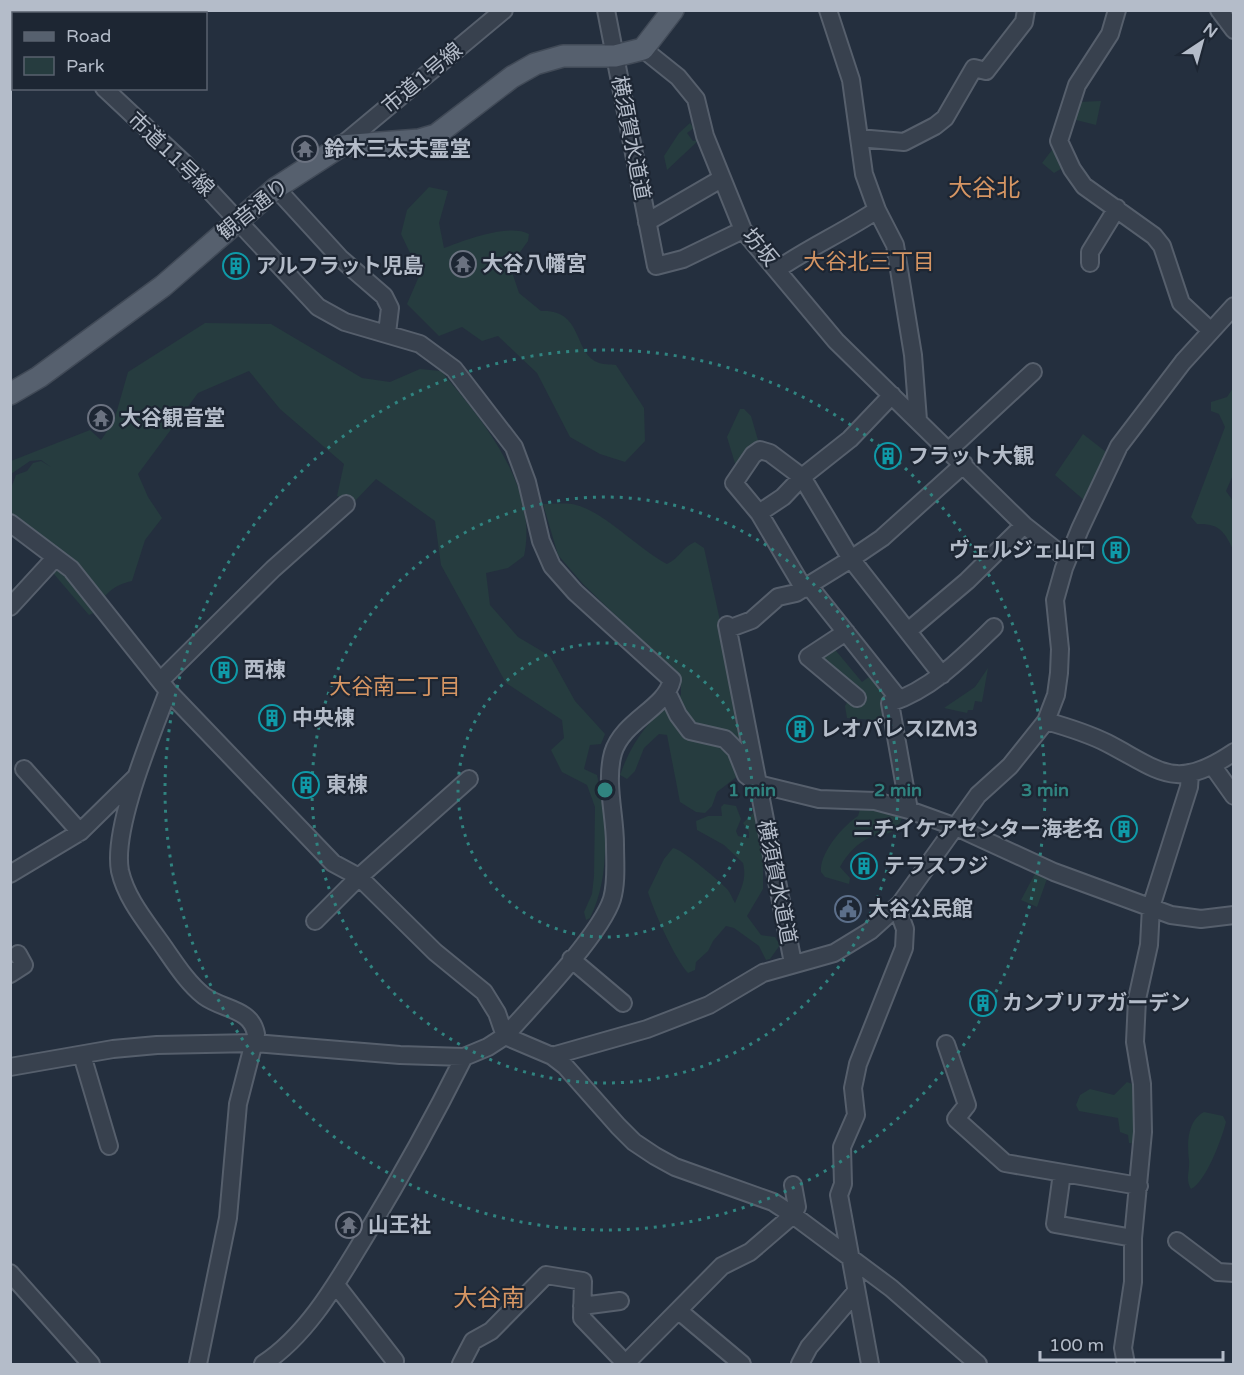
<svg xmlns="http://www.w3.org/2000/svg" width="1244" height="1375" viewBox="0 0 1244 1375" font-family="'Varela Round','Noto Sans JP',sans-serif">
<rect width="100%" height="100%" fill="#242f3e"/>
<path fill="#263c3f" d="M1101,101L1096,125L1072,119L1078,102Z
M690,123L694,128L687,133L693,141L700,139L667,170L664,156L679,133Z
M1055,146L1064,167L1054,173L1042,163Z
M429,187L448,191L439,223L444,248C465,240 509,223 529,234L528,241L510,266L519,293L541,311C583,309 573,351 597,362C602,365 611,364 616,365L644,408L645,441L625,462L600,454L570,437L537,373L498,336L482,341L462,327L439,336L407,304L420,274L401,234L407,210Z
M205,323L271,324L362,378L390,382L420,369L441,371C482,419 539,487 524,556L508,568L486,573L490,605L518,637L550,656L575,701L605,734L601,744L590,745L584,769L597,775C607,820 611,876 590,918L586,920L584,912L592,894L594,876L595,807L587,785L562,772L551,750L564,738L562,720L506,683L441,565L435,521L376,479L354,502L337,496L344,464L280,409L249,371L198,393L138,474L148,497L162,518L145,540L132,581C114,585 103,594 96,612L89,615L53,573L49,548L24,529L11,514V488L16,475L27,471L33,463L41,461L51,467L41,460L30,461L11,474V461L90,430L101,440L114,421L128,372Z
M1233,388V475L1226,491L1233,501V549C1224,532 1220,523 1197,524L1191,517L1225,427L1219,414L1211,411V402L1227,397Z
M740,409H744L751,416L760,447L737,470L727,437Z
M1083,434L1106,452L1085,501L1055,475Z
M543,504C552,504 563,503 572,504C602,509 639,550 667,564C680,558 682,547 695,542L704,548L752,765L717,792L712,806L705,813L696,812L680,802L667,735L659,734L644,748L635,771L627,779L620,775C632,741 651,716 681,695V678L583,584L558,555Z
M832,646L862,682L874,673L889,691L885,721L847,718L845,706L850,697L817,656Z
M988,668L982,702L975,701L973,710H968L967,713L944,708L975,687Z
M724,804L736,806L741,819L736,831L738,836L749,838V832L743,823L756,810L763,852V889L747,916L761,935L775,937L780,945L770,959L766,960L759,946L734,928L726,926L713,941L708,951L696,962L695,970L688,973C675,959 653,910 648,892L664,859L673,848C682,849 717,879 725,887C730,891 732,898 735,903C741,889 747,879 743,863L724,845L697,830L696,821L708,816H722L721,807Z
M864,807L899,811L902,818C895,838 883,832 871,837C857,843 847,854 840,867L850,878L849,884L825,877L821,872C819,853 844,825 858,816L860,809Z
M1038,868L1049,873L1037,907L1021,900Z
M1127,1082L1135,1085L1139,1144L1129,1143L1128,1135L1120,1132L1118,1118L1079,1111L1076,1105L1080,1095L1090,1089L1114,1095Z
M1204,1112L1223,1116L1226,1122C1222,1138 1206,1182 1191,1189C1185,1179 1190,1171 1189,1160C1187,1144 1187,1121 1204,1112Z"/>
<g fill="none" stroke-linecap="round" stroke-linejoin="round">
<path stroke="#394c67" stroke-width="22" d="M10,37L14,34"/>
<defs>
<path id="minor" d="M34,10L36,14
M606,10L656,266L683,259L743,230
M828,10L851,80L864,174L877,210L895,245L913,355L918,420
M1117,10L1110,34L1077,85L1059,141L1072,169L1084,186L1154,236L1162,246L1181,303L1211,331
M1219,10L1234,30
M643,49L678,77L696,99L705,136L743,230L836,341L1024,525L1067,559
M859,138L904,142L935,126L945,118L974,68L986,71L1024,22L1026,10
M341,146L504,10
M276,188L340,258L384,296L390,308L387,333
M647,222L721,179
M1090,263V252L1117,208
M778,269C810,247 844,232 877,210
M949,450L1033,372
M759,513L783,497L802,477L850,439L892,395
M10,523L71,569L168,691L333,863L359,877L435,952L484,992L497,1013L505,1036L552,1056L565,1066L618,1126L634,1142L655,1156L675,1167L773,1202L793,1215L891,1288L978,1364
M809,586L899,699
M804,589L759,513L734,483L753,455L760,450L770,453L802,477L851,559L942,675
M10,607L55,558
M727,625L793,963
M728,629L752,620L778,597L796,593L851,559L882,538L964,464
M908,631L967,581L1024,525
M846,632L808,657L857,698
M160,681L273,569L346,504
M168,691C152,734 112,828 120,871C126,897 143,918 158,939C172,958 185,981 204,996C223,1010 251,1008 256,1034L238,1104L228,1218L198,1364
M667,692L678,715L690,731L725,739L736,750L746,775L758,784L819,799L875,801L909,810L956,827L1054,872L1171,915L1201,919L1234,915
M1046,721C1067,727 1087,733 1107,743C1161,771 1175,792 1234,752
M1212,765L1234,796
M24,769L80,832
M909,810L890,703C932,689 963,657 994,627
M10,874L80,832L135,778
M315,921L359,877L469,779
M571,959L623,1003
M10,974L24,965L18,954
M946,1044L967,1105L956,1119L1005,1163L1139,1186
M82,1055L109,1146
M552,1056L647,1029L709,1005L763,973L834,953L870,931L900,904L978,795L1010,766L1046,721L1056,695L1059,673L1060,649L1055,600L1064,568L1080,529L1119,446L1183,362L1234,306
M10,1067L113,1049L157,1045L254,1043L400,1055L464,1057L488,1047L505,1036C532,1006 601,934 612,899C617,882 615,862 615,844C615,815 605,782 613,753C623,720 665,709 672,680L575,592L552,566L541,541L527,482L514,447L454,369L420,344L345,322L318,307L183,162L104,88
M1062,1173L1055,1224L1133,1238
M1177,1241L1218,1272L1234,1273
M10,1273L91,1364
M336,1285L395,1361L394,1364
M582,1306L620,1301
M679,1311L742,1364
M263,1364C309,1334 339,1279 367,1233C402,1175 434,1117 464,1057
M461,1364L473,1341L491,1331L546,1275L583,1281L582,1318L626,1364
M625,1364L722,1266L750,1252L793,1215L797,1207L793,1185
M800,1364L809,1347L855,1293
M870,1364L839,1195L843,1184L842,1147L856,1115L853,1088L858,1064L904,948L905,929L897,907
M1126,1364L1123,1348L1133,1282V1238L1143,1132L1142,1084L1135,1042L1137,999L1149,945L1151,907L1189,787L1190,774"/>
<path id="major" d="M10,394L39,377L163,286L276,188L341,146L419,140L436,135L512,77L535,64L563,56H615L643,49L673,10"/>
</defs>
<use href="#minor" stroke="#565f6c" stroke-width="20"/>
<use href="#major" stroke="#414a57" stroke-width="24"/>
<use href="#minor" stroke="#38414e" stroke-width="16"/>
<use href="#major" stroke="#56606e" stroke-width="21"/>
</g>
<g fill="none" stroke="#308480" stroke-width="3" stroke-dasharray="3 6">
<circle cx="605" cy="790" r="147"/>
<circle cx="605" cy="790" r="293"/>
<circle cx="605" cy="790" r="440"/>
</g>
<defs>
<symbol id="temple-ring" viewBox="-11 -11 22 22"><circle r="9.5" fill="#1d2633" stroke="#6b7280" stroke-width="1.5"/><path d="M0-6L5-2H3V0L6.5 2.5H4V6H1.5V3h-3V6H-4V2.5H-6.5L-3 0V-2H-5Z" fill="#6b7280"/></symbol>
<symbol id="building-ring" viewBox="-11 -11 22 22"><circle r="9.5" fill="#1d2633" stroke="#0f9aa8" stroke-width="1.5"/><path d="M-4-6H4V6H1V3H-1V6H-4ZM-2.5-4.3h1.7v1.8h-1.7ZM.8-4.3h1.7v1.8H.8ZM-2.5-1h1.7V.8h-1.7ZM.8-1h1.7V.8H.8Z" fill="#0f9aa8"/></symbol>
<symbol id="civic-ring" viewBox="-11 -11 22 22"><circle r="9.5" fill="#1d2633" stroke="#5c6f8a" stroke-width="1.5"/><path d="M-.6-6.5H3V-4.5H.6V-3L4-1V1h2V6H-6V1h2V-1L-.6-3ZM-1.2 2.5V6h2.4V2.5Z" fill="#5c6f8a"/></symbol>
</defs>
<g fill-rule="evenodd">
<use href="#temple-ring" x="290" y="134" width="30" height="30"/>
<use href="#temple-ring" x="448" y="249" width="30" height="30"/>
<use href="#building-ring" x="221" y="251" width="30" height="30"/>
<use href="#temple-ring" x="86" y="403" width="30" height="30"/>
<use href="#building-ring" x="873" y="441" width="30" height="30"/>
<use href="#building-ring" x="1101" y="535" width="30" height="30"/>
<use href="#building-ring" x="209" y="655" width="30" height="30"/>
<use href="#building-ring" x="257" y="703" width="30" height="30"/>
<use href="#building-ring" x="785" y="714" width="30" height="30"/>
<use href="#building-ring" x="291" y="770" width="30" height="30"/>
<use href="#building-ring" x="1109" y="814" width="30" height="30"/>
<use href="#building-ring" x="849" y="851" width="30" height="30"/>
<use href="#civic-ring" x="833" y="894" width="30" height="30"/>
<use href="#building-ring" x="968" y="988" width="30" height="30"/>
<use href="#temple-ring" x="334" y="1210" width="30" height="30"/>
</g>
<g text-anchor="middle" stroke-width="4.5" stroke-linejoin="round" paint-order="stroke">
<g font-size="21" fill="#b4bcc9" stroke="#1d2633">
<text transform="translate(422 78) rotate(-40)" y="7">市道1号線</text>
<text transform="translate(631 138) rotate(79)" y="7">横須賀水道道</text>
<text transform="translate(171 154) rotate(44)" y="7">市道11号線</text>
<text transform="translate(253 209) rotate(-39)" y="7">観音通り</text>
<text transform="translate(760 247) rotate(50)" y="7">坊坂</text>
<text transform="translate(777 882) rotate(79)" y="7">横須賀水道道</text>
</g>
<g font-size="21" font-weight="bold" fill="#b4bcc9" stroke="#1d2633" text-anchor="start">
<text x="324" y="156">鈴木三太夫霊堂</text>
<text x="482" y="271">大谷八幡宮</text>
<text x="256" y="273">アルフラット児島</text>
<text x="120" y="425">大谷観音堂</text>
<text x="908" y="463">フラット大観</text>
<text x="1096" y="557" text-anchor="end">ヴェルジェ山口</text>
<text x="244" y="677">西棟</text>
<text x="292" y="725">中央棟</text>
<text x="820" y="736">レオパレスIZM3</text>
<text x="326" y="792">東棟</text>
<text x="1104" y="836" text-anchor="end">ニチイケアセンター海老名</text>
<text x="884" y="873">テラスフジ</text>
<text x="868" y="916">大谷公民館</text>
<text x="1002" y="1010">カンブリアガーデン</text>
<text x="368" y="1232">山王社</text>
</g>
<g font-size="22" fill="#d59563" stroke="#1d2633">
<text x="869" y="269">大谷北三丁目</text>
<text x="395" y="694">大谷南二丁目</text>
</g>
<g font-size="24" fill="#d59563" stroke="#1d2633">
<text x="984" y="196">大谷北</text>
<text x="489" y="1306">大谷南</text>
</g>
</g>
<circle cx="605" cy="790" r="9" fill="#308480" stroke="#1d2633" stroke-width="3"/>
<g font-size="18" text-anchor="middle" font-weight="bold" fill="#308480" stroke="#1d2633" stroke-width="4.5" stroke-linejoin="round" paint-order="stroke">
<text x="752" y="796">1 min</text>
<text x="898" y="796">2 min</text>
<text x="1045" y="796">3 min</text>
</g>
<rect width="1244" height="1375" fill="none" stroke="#b4bcc9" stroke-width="24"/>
<rect x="12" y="12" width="195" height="78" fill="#1d2633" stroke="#59626f" stroke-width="1.5"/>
<rect x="24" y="32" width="30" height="9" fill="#56606e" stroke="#59626f" stroke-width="1.5"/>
<text x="66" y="42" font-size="18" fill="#b4bcc9">Road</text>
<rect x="24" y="57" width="30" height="18" fill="#263c3f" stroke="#59626f" stroke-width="1.5"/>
<text x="66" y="72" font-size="18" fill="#b4bcc9">Park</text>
<g transform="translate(1202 42) rotate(36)" stroke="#1d2633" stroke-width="4.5" paint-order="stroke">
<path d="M0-4.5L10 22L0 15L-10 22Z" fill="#b4bcc9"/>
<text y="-9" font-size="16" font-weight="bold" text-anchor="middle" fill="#b4bcc9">N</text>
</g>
<path d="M1040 1351v9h183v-9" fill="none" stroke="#b4bcc9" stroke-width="3"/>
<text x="1049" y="1351" font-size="18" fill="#b4bcc9" stroke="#1d2633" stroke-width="4.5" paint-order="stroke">100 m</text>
</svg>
